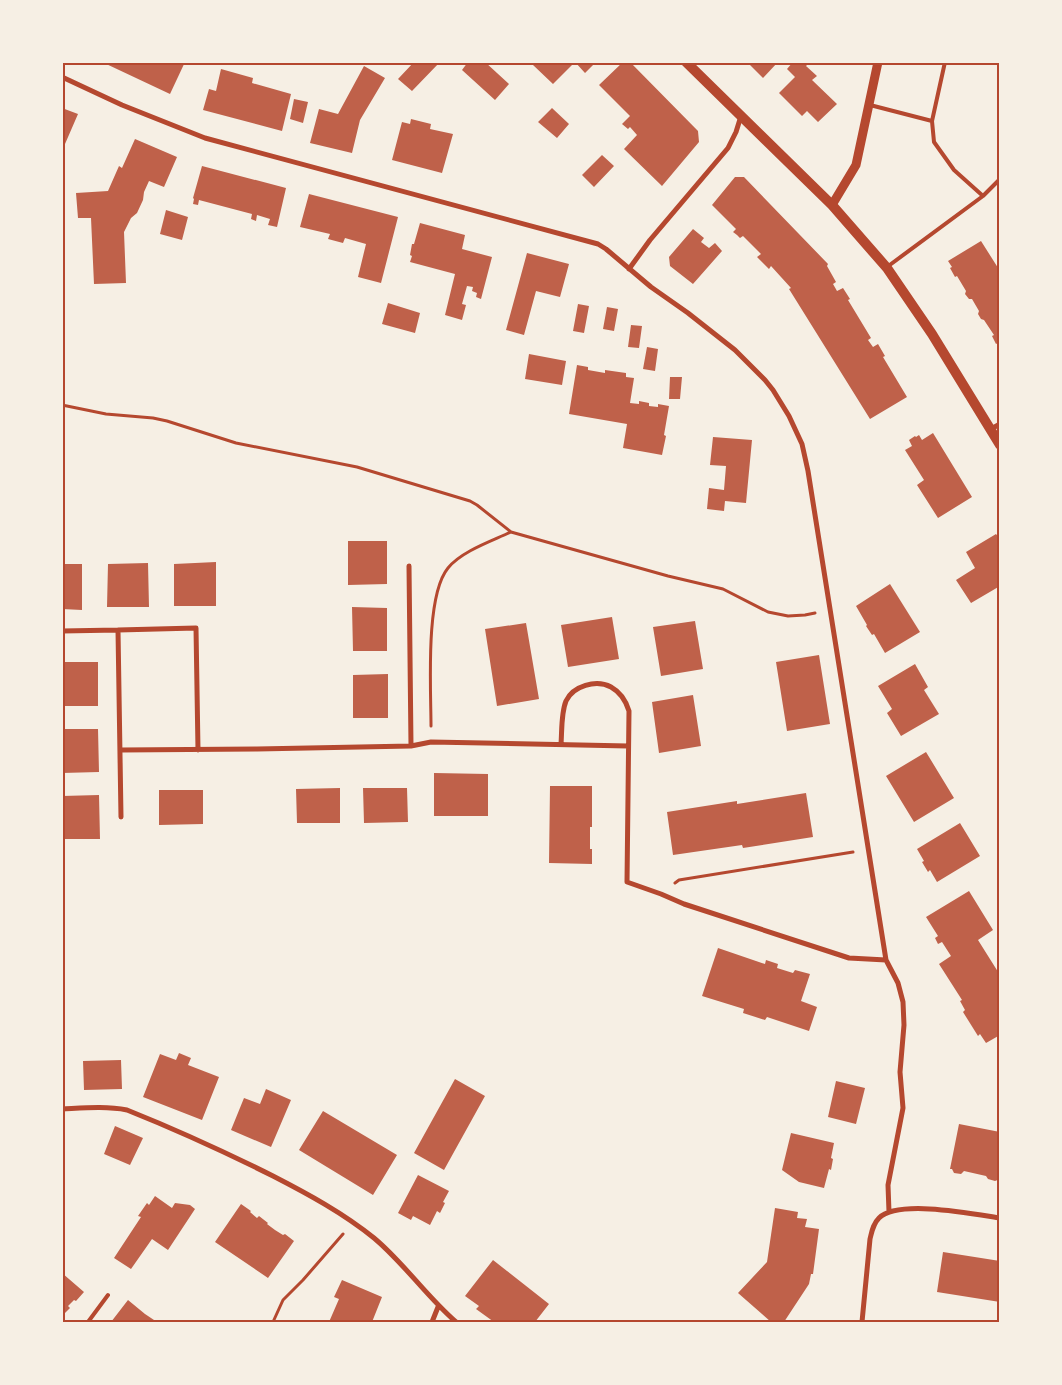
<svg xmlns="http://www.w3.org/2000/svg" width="1062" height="1385" viewBox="0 0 1062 1385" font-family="'Alegreya Sans',sans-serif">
<rect width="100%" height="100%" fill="#f6efe4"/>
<path fill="#bf614a" d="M102,62H185L170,94Z
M414,62H440L412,91L398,79Z
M468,62H485L509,84L495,100L462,70Z
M535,62H575L553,84L533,65Z
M575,62H596L585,73Z
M623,62H630L698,131L699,142L662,186L624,149L637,135L630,127L628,129L622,124L630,116L599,85Z
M747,62H778L763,78Z
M793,62H810L806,66L817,76L812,80L837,104L818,122L807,111L802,116L779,93L795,77L787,69Z
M364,66L385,78L360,120L352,153L310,143L319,109L338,114Z
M221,69L253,78L252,83L291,94L282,131L203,110L209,89L216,91Z
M294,99L308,102L303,123L290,119Z
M62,108L78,114L65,144L62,143Z
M552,108L569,124L557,138L538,122Z
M411,119L431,124L430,129L453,134L442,173L392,160L402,122L410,124Z
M135,139L177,157L164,187L149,181L144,192L143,200L137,213L131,218L124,232L126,283L94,284L91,218H78L76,193L108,191L119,166L122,168Z
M602,155L614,166L594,187L582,175Z
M202,166L286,188L277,227L268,225L270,219L257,215L256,221L251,219L252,214L199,200L198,205L193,204L194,199L193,198Z
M735,177H744L828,264L827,266L836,282L833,284L837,291L843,288L850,299L848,300L871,338L868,340L873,347L878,344L885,356L883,357L907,397L870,419L789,289L791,288L771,266L769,269L757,257L761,254L743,236L740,238L737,235L733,232L736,229L712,205Z
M309,194L398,217L381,283L358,277L366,244L345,238L343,243L328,239L330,234L300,227Z
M166,210L188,217L182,240L160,234Z
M420,223L465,235L462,249L492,257L481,299L476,297L477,293L472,291L473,287L467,286L462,304L466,305L462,320L445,315L455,274L410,262L412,256L410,255L412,244H414Z
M693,229L704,238L701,242L709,248L715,243L722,251L693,284L670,266L669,257Z
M981,241L1000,271V342L996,344L992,336L994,335L984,320L981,319L978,314L979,311L972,299H969L965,294L966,291L957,276L955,277L950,268L952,267L948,261Z
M527,253L569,264L560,297L536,291L524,335L506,330Z
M388,303L420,313L415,333L382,324Z
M578,304L589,306L584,333L573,331Z
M607,307L618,309L614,331L603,329Z
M631,325L642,326L639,348L628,347Z
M647,347L658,349L655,371L643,369Z
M529,354L566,361L562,385L525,379Z
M577,365L588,367V370L605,373V370L626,373V377L634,378L630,403L639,404V401L649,403V406L658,407V404L669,406L664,435L666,436L662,455L623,448L627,424L569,414Z
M670,377H682L680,399H669Z
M933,433L972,497L938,518L917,485L924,480L905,450L912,446L909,440L915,436L916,437L919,435L922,440Z
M713,437L752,440L746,503L725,501L724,511L707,509L709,488L724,490L726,466L710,465Z
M996,534L1000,539V586L971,603L956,580L975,568L966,552Z
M348,541H387V584L348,585Z
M216,562V606H174V564Z
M148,563L149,607H107L108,564Z
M62,564H82V610L62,609Z
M890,584L920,632L885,653L874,634L872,635L866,626L867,625L856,606Z
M352,607L387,608V651H353Z
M612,617L619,659L568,667L561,625Z
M695,621L703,669L661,676L653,627Z
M526,623L539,699L497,706L485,629Z
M819,655L830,724L787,731L776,662Z
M62,662H98V706H62Z
M915,664L928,687L924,690L939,714L901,736L887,713L892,709L878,686Z
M388,674V718H353V675Z
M693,695L701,746L659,753L652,702Z
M62,729H98L99,772L62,773Z
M926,752L954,798L914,822L886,776Z
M434,773L488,774V816H434Z
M550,786H592V827H590V849H592V864L549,863Z
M340,788V823H297L296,789Z
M363,788H407L408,822L364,823Z
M159,790H203V824L159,825Z
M806,793L813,837L743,848L742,845L673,855L667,812L737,801V804Z
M99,795L100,839H62V796Z
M960,823L980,856L937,882L930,870L928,872L922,862L924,861L917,849Z
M969,891L993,930L978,940L1000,975V1035L986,1043L980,1034L978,1036L963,1012L965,1010L960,1001L962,1000L939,964L951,956L942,942L938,944L935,938L938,936L926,917Z
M718,948L765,964L766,960L778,964L777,968L793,973L795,970L810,974L801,1001L817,1007L809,1031L767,1017L765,1020L743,1013L744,1009L702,996Z
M179,1053L191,1058L188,1065L219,1077L202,1120L143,1097L160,1054L176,1060Z
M121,1060L122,1089L84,1090L83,1061Z
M455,1079L485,1096L444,1170L414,1153Z
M836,1081L865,1088L856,1124L828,1117Z
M266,1089L291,1100L271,1147L231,1130L244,1098L260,1104Z
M323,1111L397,1155L373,1195L299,1150Z
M959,1124L1000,1132V1179L995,1181L988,1179L986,1176L964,1171L961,1174L954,1173L952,1169H950Z
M115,1126L143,1138L130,1165L104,1154Z
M791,1133L834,1143L831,1158L833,1159L831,1170L829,1169L824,1188L799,1182L782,1170Z
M418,1175L449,1191L443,1202L445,1203L440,1213L437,1211L430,1225L413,1216L411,1220L398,1213Z
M155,1196L172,1208L175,1203L190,1205L195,1209L168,1250L152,1239L131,1269L114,1258L141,1217L138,1216L147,1203L149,1205Z
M241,1204L251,1211L250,1212L257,1218L259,1216L268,1223L267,1224L275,1230L283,1235L285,1234L294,1241L268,1278L215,1242Z
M775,1208L798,1212L797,1218L807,1219L805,1227L819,1229L813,1274H811L809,1284L784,1322H771L738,1293L767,1262Z
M943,1252L1000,1261V1302L937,1292Z
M493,1260L549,1304L535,1322H494L476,1309L479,1306L465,1296Z
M62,1273L84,1292L76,1301L74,1300L68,1306L70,1308L62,1316Z
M342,1280L382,1297L372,1322H329L339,1299L334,1297Z
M128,1300L145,1314L157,1322H111Z"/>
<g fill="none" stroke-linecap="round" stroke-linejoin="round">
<path stroke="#b5482f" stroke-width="3" d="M62,405L106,414L153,418L167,421L236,443L357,467L470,501L477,505L511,532L668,576L723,589L768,612L788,616L805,615L815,613
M431,726C431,689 425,596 448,568C462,551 492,541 511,532
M675,883L679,880L853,852
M273,1322L283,1300L303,1280L343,1234"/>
<path stroke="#b5482f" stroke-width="4" d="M870,105L932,121L934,142L954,170L983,196
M932,121L945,62
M887,267L983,196L1000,179
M88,1322L108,1295"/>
<path stroke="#b5482f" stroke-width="5" d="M62,77L122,105L205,138L598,244L606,249L651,287L688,313L735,350L765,380L773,390L789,416L802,444L808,471L886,960L898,983L903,1002L904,1025L900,1072L903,1108L888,1185L889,1212
M629,269L650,240L728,148L736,132L741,116
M991,429L1000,424
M409,566L411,746
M118,630L196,628L198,750
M62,631L118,630L121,817
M561,744C562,731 561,713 566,701C573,686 596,679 611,687C620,692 626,701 629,711L627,882L661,894L684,904L849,958L886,960
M121,750L257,749L411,746L431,742L628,746
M62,1109C84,1108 106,1106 127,1110C177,1130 225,1152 273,1176C308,1194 343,1213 374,1238C404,1263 426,1296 456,1322
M432,1322L438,1307
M862,1322L870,1239C872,1231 873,1224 879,1218C898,1199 974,1214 1000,1218"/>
<path stroke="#b5482f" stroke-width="9" d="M832,205L856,165L878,62"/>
<path stroke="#b5482f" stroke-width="10" d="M686,62L832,205L887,268L932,334L1000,445"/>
</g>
<rect width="1062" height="1385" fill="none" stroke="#f6efe4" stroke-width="128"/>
<rect x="64" y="64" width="934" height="1257" fill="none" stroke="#b5482f" stroke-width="2"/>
</svg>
